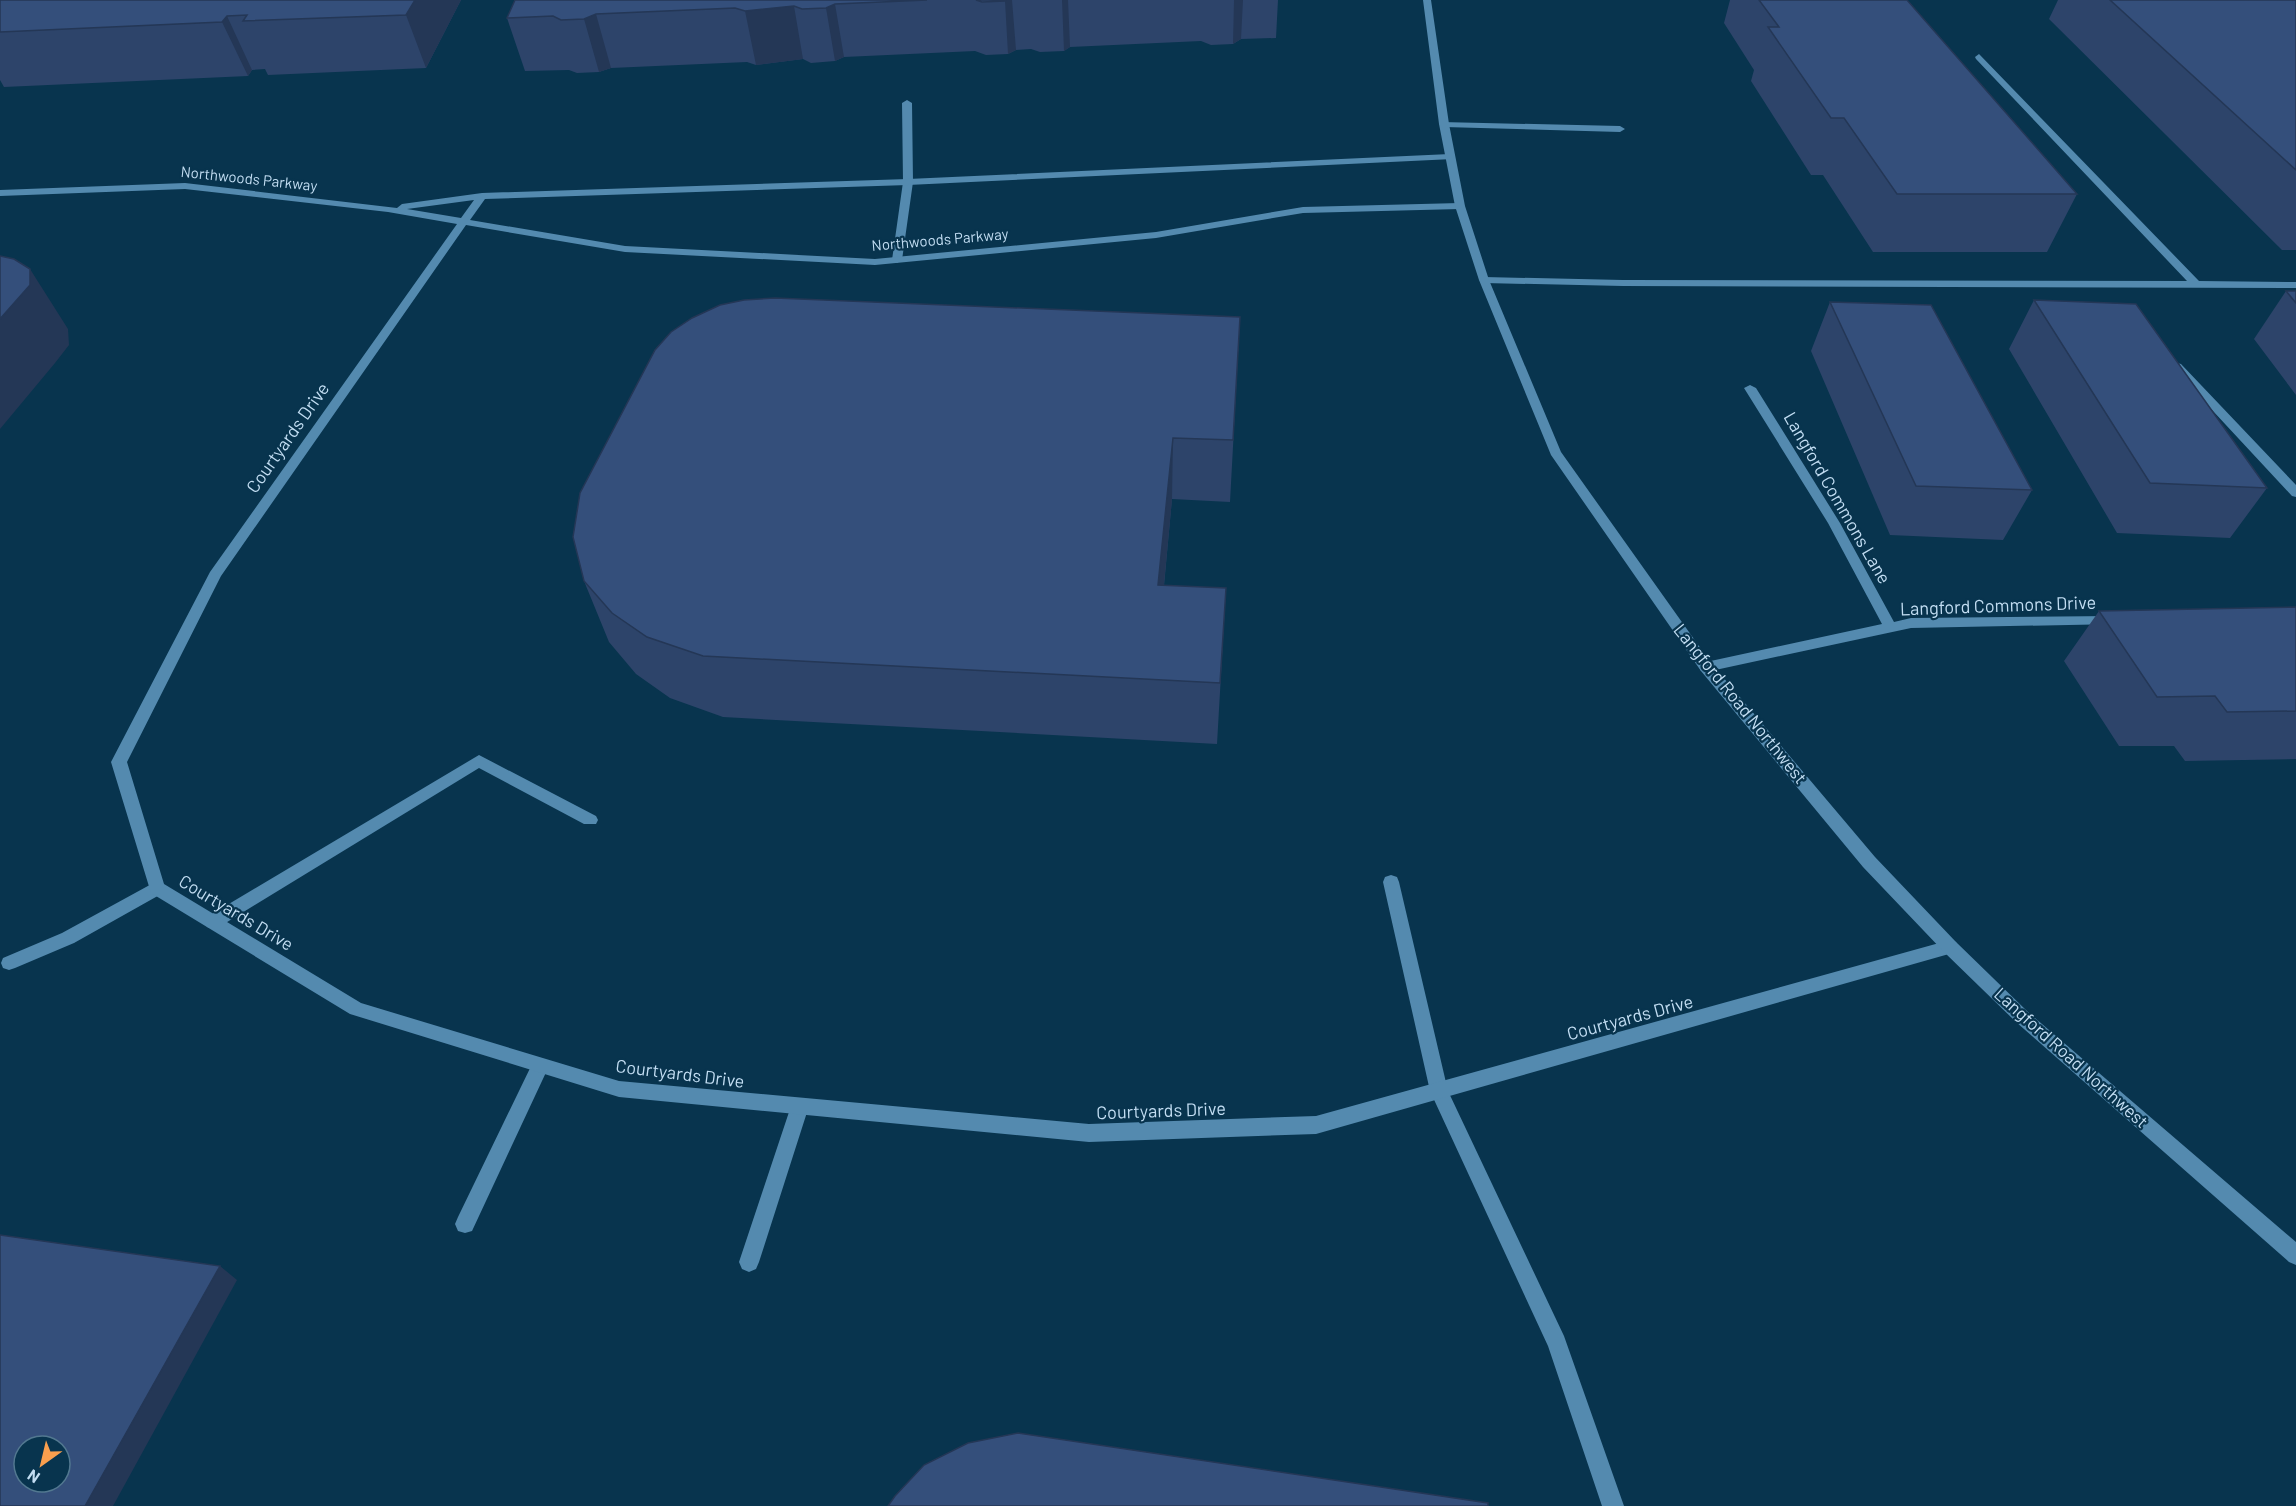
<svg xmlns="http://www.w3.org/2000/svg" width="2296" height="1506" viewBox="0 0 2296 1506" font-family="Barlow,sans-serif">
<rect width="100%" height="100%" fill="#08344e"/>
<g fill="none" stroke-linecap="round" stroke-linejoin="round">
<path fill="#548aaf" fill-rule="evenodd" d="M1979,54L2199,281L2296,282V288L1623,286L1484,283L1479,280L1484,277L1623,280L2187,281L1976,59L1975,57Z
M907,100L912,103L913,182L902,260L897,263L892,260L903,182L902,103Z
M1441,122L1620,126L1625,129L1620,132L1444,127L1439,124Z
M479,755L596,816L598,820L596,824H584L479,768L219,927L213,929L207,927L205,922L207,917Z
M1391,875L1397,877L1399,882L1448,1091L1564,1336L1624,1506H1602L1548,1346L1430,1091L1383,882L1385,877Z
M157,881L163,883L165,888L163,893L74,943L15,968L9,970L3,968L1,963L3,958L62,933Z
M540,1058L546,1060L549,1066L472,1231L465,1233L458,1231L455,1224L458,1217L534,1060Z
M800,1098L806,1100L809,1106L759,1262L756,1269L749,1272L742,1269L739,1262L791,1106L794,1100Z"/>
<path fill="#548aaf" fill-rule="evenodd" d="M1450,154L1453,155V159L908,185L485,199L470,220L625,246L875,259L1156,232L1303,207L1460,203L1465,206L1460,209L1303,213L1156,238L875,265L625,252L466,225L221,576L127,762L164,884L361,1003L619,1081L1089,1124L1316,1116L1950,940L1956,942L1958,947L1956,952L1316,1134L1089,1142L619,1097L350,1014L151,893L111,762L210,572L457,224L388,212L185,189L0,196V190L185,183L397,208L402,204L482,193L908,179ZM474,200L461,218L407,209Z
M2177,363L2181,364L2296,485V497L2292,496L2173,368V364Z
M1750,385L1756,388L1840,523L1894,622L1911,618L2113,616L2118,618L2120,621L2118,624L1911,628L1706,672L1701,671L1699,667L1701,663L1706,662L1882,624L1828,523L1744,388Z"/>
<path fill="#548aaf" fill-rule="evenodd" d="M1423,0H1431L1449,124L1465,206L1489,280L1561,452L1711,663L1875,857L1956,942L2028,1012L2296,1242V1265L2289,1262L2016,1022L1944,952L1863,867L1701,671L1551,455L1479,280L1455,206L1439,124Z"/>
</g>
<path fill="#2d446a" d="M0,0H461L426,68L268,75L265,69L252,70L248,76L4,87L0,80Z
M515,0H1278L1276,38L1241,39L1233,44L1211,45L1201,41L1070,47L1064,51L1040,52L1031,49L1016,50L1008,54L986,55L975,51L844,57L835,61L811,63L803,59L756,65L747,62L611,68L599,72L577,73L569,70L525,71L507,18Z
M1730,0H1907L2077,194L2047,252H1873L1823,175H1811L1751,81L1754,70L1724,23Z
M2058,0H2296V250H2282L2049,19Z
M2286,291H2296V395L2254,339Z
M2034,300L2267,488L2230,538L2117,533L2009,349Z
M1830,302L2032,490L2003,540L1890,535L1811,351Z
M1240,317L1230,502L1172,499L1164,586L1226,588L1217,744L723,717L670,698L636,674L609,642L584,581Z
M2296,607V759L2185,761L2174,746H2119L2064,661L2099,611Z"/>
<path fill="#243756" d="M415,0H461L426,68L406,15Z
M1006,0H1012L1016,50L1008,54L1005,1Z
M1062,0H1068L1070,47L1064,51Z
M1234,0H1243L1241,39L1233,44Z
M835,4L844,57L835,61L826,8Z
M794,6L803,59L756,65L745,11Z
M596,14L611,68L599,72L584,19Z
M227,16L252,70L248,76L222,22Z
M30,269L68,329L69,345L55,363L0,429V319Z
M1173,438L1172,499L1158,647V585Z
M220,1266L237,1280L113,1506H85Z"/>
<path fill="#344f7b" stroke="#243756" stroke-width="1.5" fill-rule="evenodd" d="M0,0H415L406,15L243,21L247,15L227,16L222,22L0,32Z
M515,0H927L835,4L826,8L802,9L794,6L745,11L735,8L596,14L584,19L561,20L553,16L507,18Z
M976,0H1006L1005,1L982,2Z
M1759,0H1907L2077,194H1897L1844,118H1831L1768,27H1779Z
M2110,0H2296V170Z
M0,256L14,259L30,269V285L0,319Z
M2286,291H2296V303Z
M775,298L1240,317L1233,440L1173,438L1158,585L1226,588L1220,683L703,656L647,637L612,613L584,581L573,537L580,493L655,350L671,332L692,318L720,305L744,300Z
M2034,300L2136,304L2267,488L2150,483Z
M1830,302L1931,305L2032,490L1916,486Z
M2296,607V711L2227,712L2215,696L2157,697L2099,611Z
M0,1235L220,1266L85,1506H0ZM24,1446H60V1482H24Z
M1018,1433L1488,1503V1506H888L895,1496L924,1465L968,1443Z"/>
<g text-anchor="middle" stroke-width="4.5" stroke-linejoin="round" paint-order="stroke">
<g font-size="15" fill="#c2ddf2" stroke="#08344e">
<text transform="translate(249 179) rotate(6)" y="5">Northwoods Parkway</text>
<text transform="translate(940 240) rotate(-5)" y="5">Northwoods Parkway</text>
</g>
<g font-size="18" fill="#c2ddf2" stroke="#08344e">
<text transform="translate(288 438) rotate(-55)" y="6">Courtyards Drive</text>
<text transform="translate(1837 498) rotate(60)" y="6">Langford Commons Lane</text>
<text transform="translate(1998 606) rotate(-2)" y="6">Langford Commons Drive</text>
<text transform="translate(1740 704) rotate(51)" y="6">Langford Road Northwest</text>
<text transform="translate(236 913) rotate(31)" y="6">Courtyards Drive</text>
<text transform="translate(1630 1018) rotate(-15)" y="6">Courtyards Drive</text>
<text transform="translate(2071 1058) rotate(42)" y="6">Langford Road Northwest</text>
<text transform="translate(680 1074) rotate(7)" y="6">Courtyards Drive</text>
<text transform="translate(1161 1111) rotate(-2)" y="6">Courtyards Drive</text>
</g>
</g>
<g transform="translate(42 1464) rotate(214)"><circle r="28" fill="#08344e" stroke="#527890" stroke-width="1.5"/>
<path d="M0-4.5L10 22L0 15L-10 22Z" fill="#fa9f4e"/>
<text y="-9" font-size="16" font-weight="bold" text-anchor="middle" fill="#c2ddf2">N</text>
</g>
</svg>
